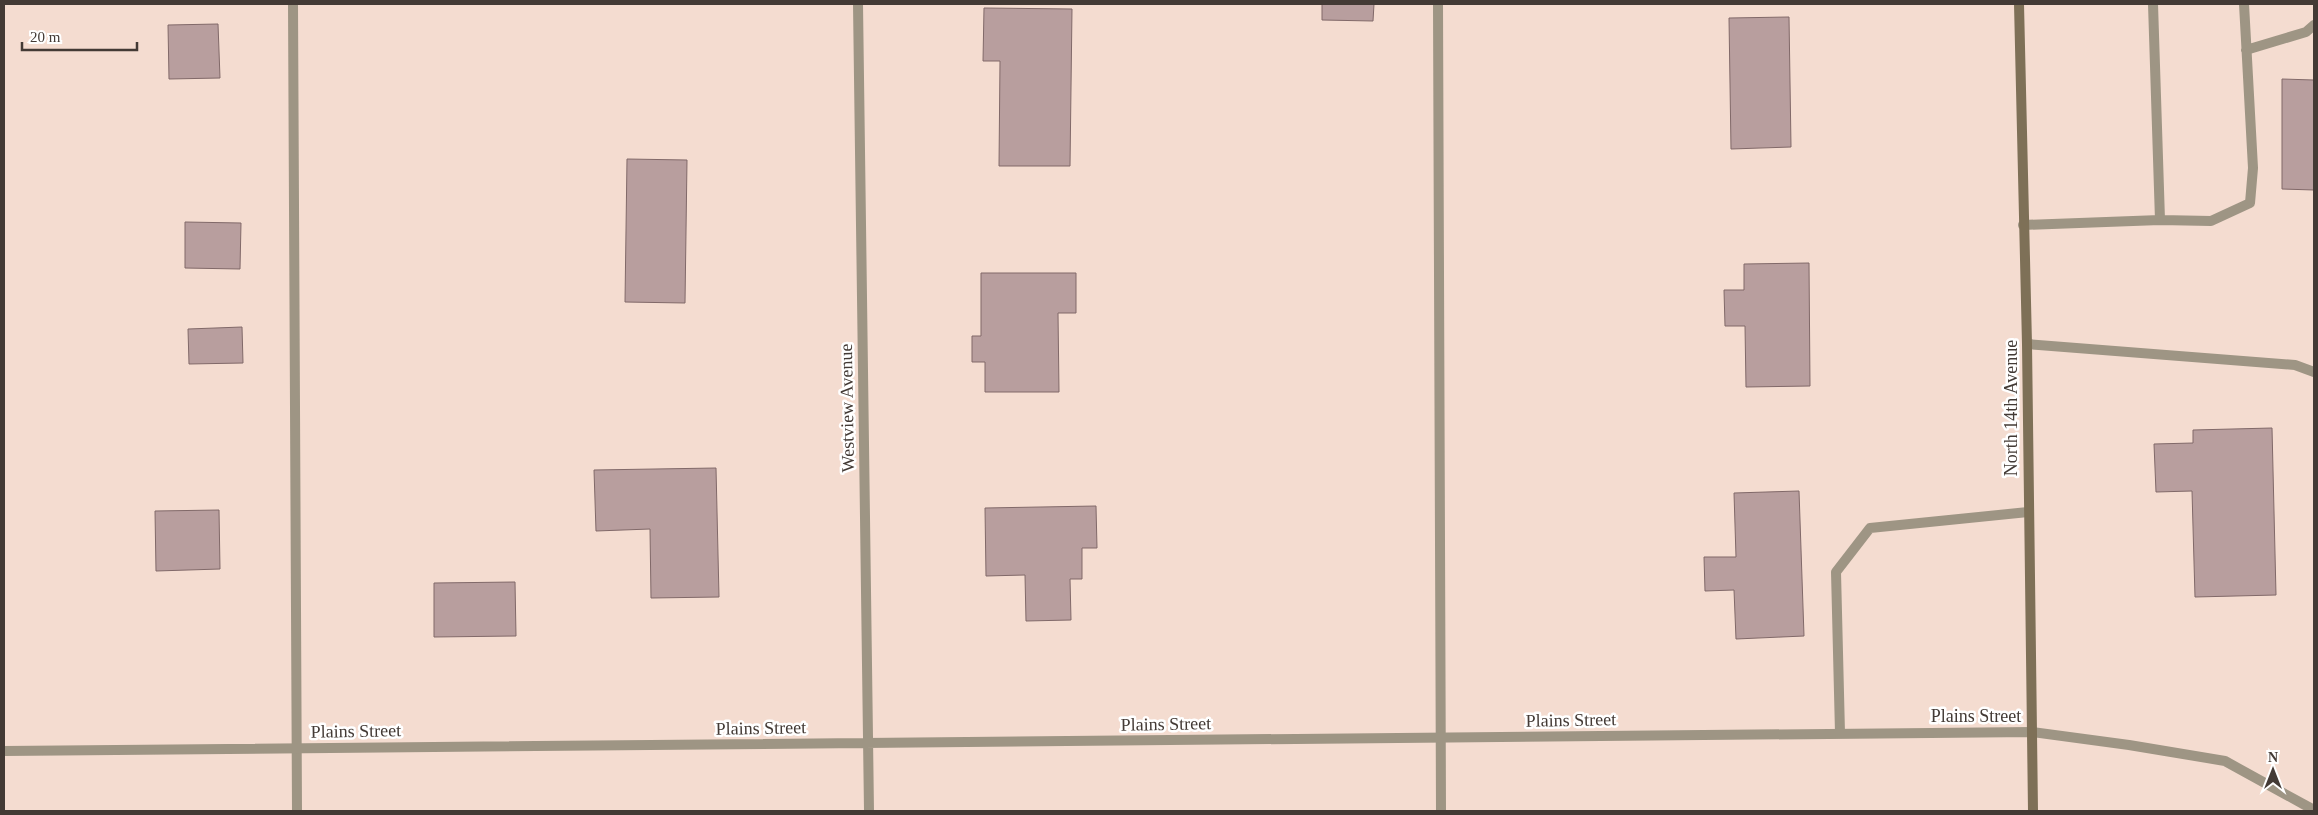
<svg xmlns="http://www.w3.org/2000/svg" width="2318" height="815" viewBox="0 0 2318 815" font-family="'Times New Roman',serif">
<rect width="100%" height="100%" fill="#f4dcd0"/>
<path fill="#b89e9e" stroke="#816969" d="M1322,4H1374L1373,21L1322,20Z
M984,8L1072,9L1070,166H999L1000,61H983Z
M1789,17L1791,147L1731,149L1729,18Z
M218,24L220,78L169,79L168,25Z
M2282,79L2314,80V190L2282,189Z
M627,159L687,160L685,303L625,302Z
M185,222L241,223L240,269L185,268Z
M1809,263L1810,386L1746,387L1745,326H1725L1724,290H1744V264Z
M981,273H1076V313H1058L1059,392H985V362H972V336H981Z
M242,327L243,363L189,364L188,329Z
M2272,428L2276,595L2195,597L2192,491L2156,492L2154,444L2193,443V430Z
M716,468L719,597L651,598L650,529L596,531L594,470Z
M1799,491L1804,636L1736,639L1734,590L1705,591L1704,557H1736L1734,493Z
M1096,506L1097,548H1082V579H1070L1071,620L1026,621L1025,575L986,576L985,508Z
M219,510L220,569L156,571L155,511Z
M515,582L516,636L434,637V583Z"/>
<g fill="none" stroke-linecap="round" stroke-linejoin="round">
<path stroke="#9e9584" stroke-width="10" d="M293,4L297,811
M1438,4L1441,811
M2153,4L2160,220
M2246,50L2306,32L2314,25
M2023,225L2160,220L2211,221L2250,203L2253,168L2244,4
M2027,344L2295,365L2314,372
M1840,733L1836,572L1870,528L2028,512"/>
<path stroke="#9e9584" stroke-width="10" d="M858,4L869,811
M4,751L2032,732L2129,745L2225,761L2314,810"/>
<path stroke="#7e7057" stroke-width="10" d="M2019,4L2027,344L2033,811"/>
</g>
<g text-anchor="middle" stroke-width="5" stroke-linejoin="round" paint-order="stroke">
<g font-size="18" fill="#433a35" stroke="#fff">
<text transform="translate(847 408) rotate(-91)" y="6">Westview Avenue</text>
<text transform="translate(2011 408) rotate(-90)" y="6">North 14th Avenue</text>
<text x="1976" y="722">Plains Street</text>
<text transform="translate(1571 720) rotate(-1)" y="6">Plains Street</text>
<text transform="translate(1166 724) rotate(-1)" y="6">Plains Street</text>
<text transform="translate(761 728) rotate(-1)" y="6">Plains Street</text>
<text transform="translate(356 731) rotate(-1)" y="6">Plains Street</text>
</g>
</g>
<rect width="2318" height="815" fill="none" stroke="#433a35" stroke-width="10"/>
<g transform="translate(2273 770)" stroke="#ffffff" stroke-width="4" paint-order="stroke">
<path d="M0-4L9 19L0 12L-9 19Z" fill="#433a35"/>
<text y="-8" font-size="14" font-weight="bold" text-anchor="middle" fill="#433a35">N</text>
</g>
<path d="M22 42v8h115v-8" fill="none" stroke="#433a35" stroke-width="2.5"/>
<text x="30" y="42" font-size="15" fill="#433a35" stroke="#ffffff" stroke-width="4" paint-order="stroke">20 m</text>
</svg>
